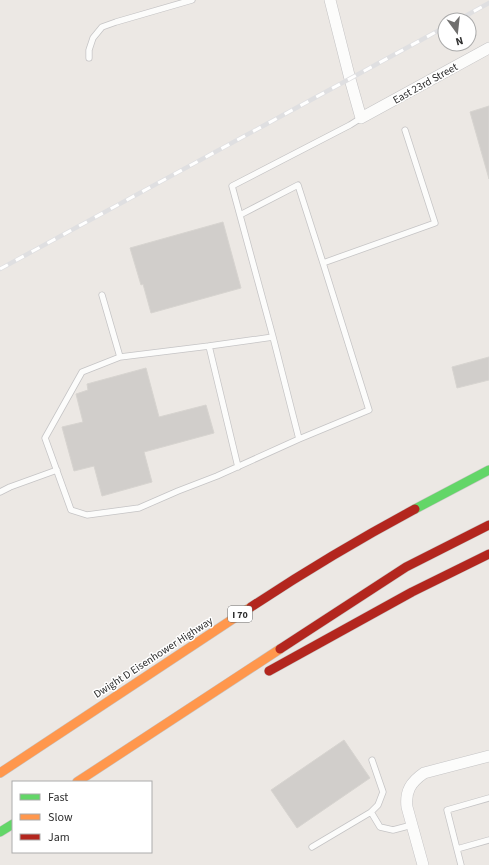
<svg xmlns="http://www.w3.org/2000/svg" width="489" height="865" viewBox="0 0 489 865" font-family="'Source Sans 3',sans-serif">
<rect width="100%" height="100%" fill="#ece8e4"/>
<path fill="#d1cecb" stroke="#d7d4d0" d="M489,106V179L470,112Z
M223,222L241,288L151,313L143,284L141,285L130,248Z
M489,357V380L457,388L452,367Z
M146,368L159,417L206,405L214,433L144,452L152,482L102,496L94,466L74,471L62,427L83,422L76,394L88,390L87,384Z
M344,740L370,778L297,828L271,790Z"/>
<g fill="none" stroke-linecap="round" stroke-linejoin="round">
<defs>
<path id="lane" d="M89,58V50L93,38L102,27L116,22L192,0
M240,215L298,185L323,263L369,410L299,439L273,337L232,186L350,125L361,118
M323,263L435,223L405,130
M102,295L120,357
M273,337L209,346L120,357L82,372L45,438L71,510L87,515L139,508L178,491L217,476L299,439
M209,346L238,467
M0,492L10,487L57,470
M371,812L378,805L383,792L372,760
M312,847L371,812L380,827L393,830L412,825
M457,849L489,840
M461,865L447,810L489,798"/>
<path id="street" d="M330,0L350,79L361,118L489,48
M423,865L407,807C405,791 411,782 424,773L489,756"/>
<path id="fast" d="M415,509L489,470
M0,832L13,824"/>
<path id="slow" d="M0,773L251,607
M77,782L280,649"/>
<path id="jam" d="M251,607C304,572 359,539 415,509
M280,649L406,567L489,525
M269,671L412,592L489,554"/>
</defs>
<use href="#lane" stroke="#c5c4c5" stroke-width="7"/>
<use href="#street" stroke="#c5c4c5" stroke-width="12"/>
<use href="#fast" stroke="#c6c5c4" stroke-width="10"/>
<use href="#slow" stroke="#c6c5c4" stroke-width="10"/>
<use href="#jam" stroke="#c6c5c4" stroke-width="10"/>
<use href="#lane" stroke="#fcfcfb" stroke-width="5.5"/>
<use href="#street" stroke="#fcfcfb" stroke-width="11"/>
<use href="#fast" stroke="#63d668" stroke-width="9"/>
<use href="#slow" stroke="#ff974d" stroke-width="9"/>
<use href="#jam" stroke="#b3261e" stroke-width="9"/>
<defs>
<path id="rail" d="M458,20L489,3
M0,269L445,27"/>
</defs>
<use href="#rail" stroke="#dfdfe1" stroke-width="4.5"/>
<use href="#rail" stroke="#fff" stroke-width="3" stroke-dasharray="9" stroke-linecap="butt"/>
</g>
<g text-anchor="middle" stroke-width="3" stroke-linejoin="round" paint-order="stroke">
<rect fill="#fff" stroke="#6d6d6d" stroke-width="1" x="228" y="606" width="24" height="16" rx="3"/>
<g font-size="10" font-weight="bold" fill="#2e2e2e">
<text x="240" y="618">I 70</text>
</g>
<g font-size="11" fill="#2e2e2e" stroke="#fff">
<text transform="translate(425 83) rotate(-29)" y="4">East 23rd Street</text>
<text transform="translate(153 657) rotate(-33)" y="4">Dwight D Eisenhower Highway</text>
</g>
</g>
<rect x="12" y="781" width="140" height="72" fill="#ffffff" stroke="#ababab"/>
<rect x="20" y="794" width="20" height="6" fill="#63d668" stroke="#ababab"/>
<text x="48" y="801" font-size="12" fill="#2e2e2e">Fast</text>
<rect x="20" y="814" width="20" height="6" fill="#ff974d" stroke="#ababab"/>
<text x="48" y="821" font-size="12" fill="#2e2e2e">Slow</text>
<rect x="20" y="834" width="20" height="6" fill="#b3261e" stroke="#ababab"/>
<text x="48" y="841" font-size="12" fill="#2e2e2e">Jam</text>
<g transform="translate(457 32) rotate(165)"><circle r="19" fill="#ffffff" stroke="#ababab"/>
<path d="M0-3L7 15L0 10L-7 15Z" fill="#706f6e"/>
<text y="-6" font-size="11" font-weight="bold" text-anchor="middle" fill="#2e2e2e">N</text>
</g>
</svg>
